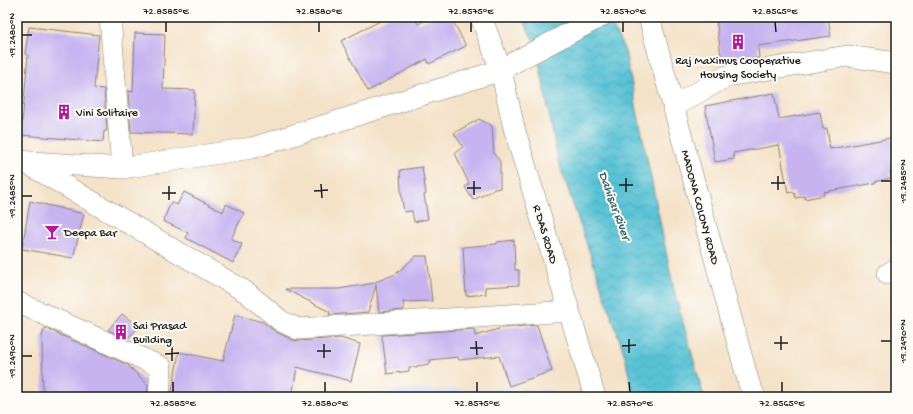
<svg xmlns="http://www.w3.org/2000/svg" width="913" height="414" viewBox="0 0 913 414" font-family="'Gochi Hand',sans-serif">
<defs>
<pattern id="water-waves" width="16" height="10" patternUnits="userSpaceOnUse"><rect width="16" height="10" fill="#59c2d5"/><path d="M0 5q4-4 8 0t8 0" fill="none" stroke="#4da6b6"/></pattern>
</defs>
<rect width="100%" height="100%" fill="#fdfcf7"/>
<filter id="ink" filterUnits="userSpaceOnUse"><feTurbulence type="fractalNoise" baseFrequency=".025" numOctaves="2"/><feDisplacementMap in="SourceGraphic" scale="8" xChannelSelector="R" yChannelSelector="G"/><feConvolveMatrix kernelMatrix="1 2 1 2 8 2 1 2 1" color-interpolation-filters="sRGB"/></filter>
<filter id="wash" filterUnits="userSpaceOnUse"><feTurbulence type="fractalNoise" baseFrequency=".012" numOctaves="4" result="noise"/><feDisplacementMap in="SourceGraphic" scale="16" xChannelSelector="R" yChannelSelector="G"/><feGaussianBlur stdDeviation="0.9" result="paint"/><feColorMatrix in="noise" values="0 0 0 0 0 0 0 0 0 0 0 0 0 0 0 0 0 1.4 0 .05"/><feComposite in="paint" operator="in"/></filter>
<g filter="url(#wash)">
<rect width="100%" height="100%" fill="#f4e2c8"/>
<path fill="#cbdbf9" d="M516,389L553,390L556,397H335L393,390Z"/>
<path fill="url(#water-waves)" stroke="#3a6f78" d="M522,17H608L625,51L674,290L704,397H633L625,356L558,160L536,46Z"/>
<g id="blocks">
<path fill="#c6b3f0" d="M388,17H415L418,24L432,17H451L466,46L429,64L427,59L368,91L341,41Z
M716,17H828L831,36L758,46L759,58L722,63Z
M29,27L99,35L94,88L104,89L107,131H104L103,142L21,135L28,55L25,54Z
M135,33L165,34L163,89L195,90L193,134L131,132L128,91L133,92Z
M774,93L779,119L820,112L823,129L827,128L830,149L896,137V171L890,172L891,178L875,182V183L824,192V195L805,199V196L796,198L794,192L788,193L779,145L733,153L734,159L715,162L705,106Z
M479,119L492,126L494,154L500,161V188L495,189L473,200L465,187L469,184L455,153L463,147L454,133Z
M422,167L426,194L424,195L428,219L414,222L412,211L404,212L401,193L400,170Z
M184,192L223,212L226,204L244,213L231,239L242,244L233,263L186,238L188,233L163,221L171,202L177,205Z
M30,201L84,214L73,258L22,249Z
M514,240L515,270H519V285L485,287L486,294L466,296L463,247L497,244V242Z
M416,256H427L432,301L403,302L404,310L379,312L376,285L368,312L329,315L330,312L285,289H339L375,283V282L396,274Z
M122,314L139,327L127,339L108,330Z
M235,315L263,322L276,332L293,340L299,341L340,338L360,344L351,381L297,367L292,397H171L179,352L223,361Z
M537,325L552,371L509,386L499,356L459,360L458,357L430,360V364L417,366V367L409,368V371L387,374L382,335L474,329L475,336L502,328Z
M45,328L128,365L148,385L147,397H43L42,336Z"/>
</g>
</g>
<g filter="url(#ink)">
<use href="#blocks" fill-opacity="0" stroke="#887f72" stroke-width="1"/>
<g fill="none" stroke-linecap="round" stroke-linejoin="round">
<defs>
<path id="minor" d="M110,17L122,168
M481,17L501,70L514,128L595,397
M649,17L749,384L755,397
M674,106L727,76L847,56L896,63
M17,161L122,168L252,148L501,70L522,58L600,17
M28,164L246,292L281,321L298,329L569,311
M888,274L896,269
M17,302L161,367L159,397"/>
</defs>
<use href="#minor" stroke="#887f72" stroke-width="22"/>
<use href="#minor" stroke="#fff" stroke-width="21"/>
</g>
</g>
<path fill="none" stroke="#1c1c1c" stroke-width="1.5" d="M166,22V32M319,22V32M471,22V32M623,22V32M775,22L776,32M22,35H32M778,176V190M626,178V192M474,181V195M881,181H891M771,183H785M321,184L322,198M619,185H633M169,186V200M467,188H481M314,191L328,190M162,193H176M22,196H32M781,336V350M629,339V353M476,341L477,355M881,341H891M774,343H788M324,344V358M622,346L636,345M172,347V361M470,348H483M317,351H331M165,354L179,353M22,356H32M173,382V392M325,382V392M477,382V392M629,382L630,392M782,382V392"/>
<defs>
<symbol id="building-bare" viewBox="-9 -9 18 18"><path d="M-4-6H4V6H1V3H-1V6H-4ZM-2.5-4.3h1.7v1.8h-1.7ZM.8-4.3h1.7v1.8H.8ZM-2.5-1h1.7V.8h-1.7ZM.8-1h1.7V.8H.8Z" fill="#b5179e" stroke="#fdfcf7" stroke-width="2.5" paint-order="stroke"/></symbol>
<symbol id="bar-bare" viewBox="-9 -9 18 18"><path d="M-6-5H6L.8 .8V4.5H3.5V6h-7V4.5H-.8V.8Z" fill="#b5179e" stroke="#fdfcf7" stroke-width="2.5" paint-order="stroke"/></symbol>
</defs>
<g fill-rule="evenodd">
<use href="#building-bare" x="727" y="31" width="22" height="22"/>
<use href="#building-bare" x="53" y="101" width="22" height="22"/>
<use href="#bar-bare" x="41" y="221" width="22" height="22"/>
<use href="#building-bare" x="110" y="321" width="22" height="22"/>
</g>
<g text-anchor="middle" stroke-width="4" stroke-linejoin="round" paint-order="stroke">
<g font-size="12" fill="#1c1c1c" stroke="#fdfcf7" text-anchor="start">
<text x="738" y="64" text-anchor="middle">Raj Maximus Cooperative<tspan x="738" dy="14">Housing Society</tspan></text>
<text x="76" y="116">Vini Solitaire</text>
<text x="64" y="236">Deepa Bar</text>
<text x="133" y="329">Sai Prasad<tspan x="133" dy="14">Building</tspan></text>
</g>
<g font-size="12" fill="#1c1c1c" stroke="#fdfcf7">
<text transform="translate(701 207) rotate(75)" y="4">MADONA COLONY ROAD</text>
<text transform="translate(546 234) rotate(73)" y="4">R DAS ROAD</text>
</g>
<g font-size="13" font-style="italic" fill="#345e66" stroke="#fdfcf7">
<text transform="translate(616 205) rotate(70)" y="5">Dahisar River</text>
</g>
</g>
<rect width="913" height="414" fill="none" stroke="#fdfcf7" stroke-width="44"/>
<rect x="22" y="22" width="869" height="370" fill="none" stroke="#1c1c1c" stroke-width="1.5"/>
<g font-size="10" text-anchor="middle" fill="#1c1c1c">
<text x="166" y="14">72.8585°E</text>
<text x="319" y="14">72.8580°E</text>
<text x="471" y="14">72.8575°E</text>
<text x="623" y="14">72.8570°E</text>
<text x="775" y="14">72.8565°E</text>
<text transform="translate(11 35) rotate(-90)" y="4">19.2480°N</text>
<text transform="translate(902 181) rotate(-90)" y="4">19.2485°N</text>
<text transform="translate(11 196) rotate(-90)" y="4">19.2485°N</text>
<text transform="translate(902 341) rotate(-90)" y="4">19.2490°N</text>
<text transform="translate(11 356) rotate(-90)" y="4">19.2490°N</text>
<text x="173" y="406">72.8585°E</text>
<text x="325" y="406">72.8580°E</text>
<text x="477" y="406">72.8575°E</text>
<text x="630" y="406">72.8570°E</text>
<text x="782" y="406">72.8565°E</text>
</g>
</svg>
